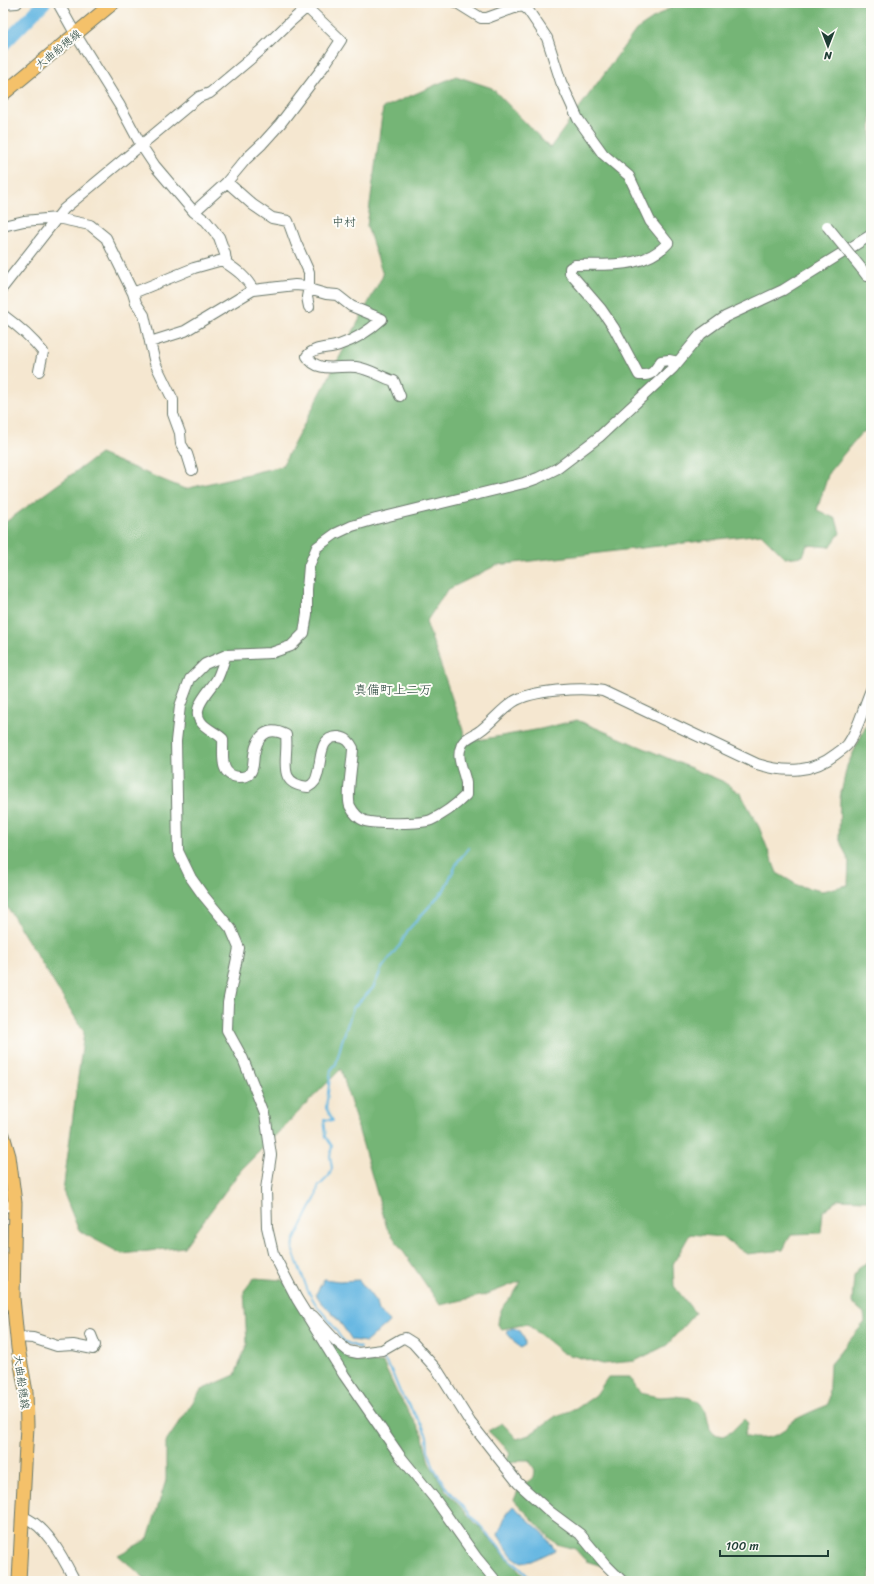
<svg xmlns="http://www.w3.org/2000/svg" width="874" height="1584" viewBox="0 0 874 1584" font-family="Sriracha,'Klee One',sans-serif">
<rect width="100%" height="100%" fill="#fdfcf7"/>
<filter id="ink" filterUnits="userSpaceOnUse"><feTurbulence type="fractalNoise" baseFrequency=".025" numOctaves="2"/><feDisplacementMap in="SourceGraphic" scale="8" xChannelSelector="R" yChannelSelector="G"/><feConvolveMatrix kernelMatrix="1 2 1 2 8 2 1 2 1" color-interpolation-filters="sRGB"/></filter>
<filter id="wash" filterUnits="userSpaceOnUse"><feTurbulence type="fractalNoise" baseFrequency=".012" numOctaves="4" result="noise"/><feDisplacementMap in="SourceGraphic" scale="16" xChannelSelector="R" yChannelSelector="G"/><feGaussianBlur stdDeviation="0.9" result="paint"/><feColorMatrix in="noise" values="0 0 0 0 0 0 0 0 0 0 0 0 0 0 0 0 0 1.4 0 .05"/><feComposite in="paint" operator="in"/></filter>
<g filter="url(#wash)">
<rect width="100%" height="100%" fill="#f5e7d0"/>
<path fill="#75b576" stroke="#4a7955" d="M677,3H871V429L861,433L829,472L817,510L836,519L840,533L830,547L807,545L803,556L785,558L761,534L497,565L447,590L426,622L467,742L541,729L577,720L722,781L741,794L759,827L777,873L799,886L822,891L848,885L849,862L839,838L840,798L847,766L871,715V1203L865,1200L839,1199L823,1211L821,1233L791,1234L783,1250L747,1254L721,1237L690,1234L673,1264L674,1286L695,1313L667,1345L635,1361L603,1364L563,1353L527,1324L502,1329L498,1325C499,1301 513,1300 521,1281L485,1295L440,1305L387,1228L341,1069L241,1170L184,1247L122,1254L79,1231L63,1191L84,1032L3,900V524L100,454L185,489L282,466L383,275L367,226L383,108L456,76L492,88L550,148L636,30Z
M871,1261V1581H627L625,1573L586,1561L575,1549L556,1544L514,1500L520,1486L534,1478L535,1470L529,1460H520L509,1464L505,1461L510,1454L505,1447L488,1431L502,1423L517,1439L529,1435L556,1416L576,1409L596,1395L608,1377H630L640,1393L660,1397L674,1396L692,1398L700,1403L706,1411L710,1429L714,1434L723,1436L731,1432L744,1419L748,1423L744,1436C755,1440 773,1439 783,1431C786,1429 787,1424 791,1422C803,1415 815,1410 828,1405L830,1364L865,1322L864,1313L852,1303L854,1276L858,1267Z
M254,1278L283,1280L315,1327L356,1361L383,1363L397,1393L422,1433L429,1463L446,1491L528,1581H148L118,1555L148,1539L166,1480V1442L201,1390L235,1375L247,1344L244,1291Z"/>
<path fill="#67b8e2" stroke="#437a8b" d="M324,1279L339,1281L359,1280L376,1302L378,1311L387,1318L389,1322L366,1342L352,1340C347,1332 341,1324 335,1316C328,1308 321,1304 316,1294Z
M513,1328C522,1330 525,1337 525,1345L520,1348L507,1333L508,1330Z
M513,1506L543,1533L555,1550L532,1561L522,1563L512,1556L498,1535L506,1514Z"/>
<g fill="none" stroke-linecap="round" stroke-linejoin="round">
<path stroke="#67b8e2" stroke-width="2" d="M360,1348L345,1342L341,1338L331,1323L317,1306L308,1291L293,1251L294,1241L316,1197L318,1187L329,1176L332,1168L330,1156L332,1146L326,1137L324,1119L333,1121L326,1108L331,1070L336,1064L342,1041L353,1008L373,988L382,968L401,943L408,930L444,890L458,861L469,848
M371,1355L384,1360L391,1370L400,1392L422,1425L427,1436L428,1450L434,1468L445,1486L507,1556L533,1581"/>
<path stroke="#67b8e2" stroke-width="13" d="M3,45L44,3"/>
</g>
</g>
<g filter="url(#ink)">
<g fill="none" stroke-linecap="round" stroke-linejoin="round">
<defs>
<path id="minor" d="M457,3L481,18H487L517,7L523,6L528,10L547,38L561,82L578,119L603,154L629,176L650,221L668,243C644,269 607,264 575,265L570,268V273L601,309L614,328L639,375C653,376 654,371 661,361L669,360L678,362
M3,4L17,3
M227,182L253,205L272,218L288,221L296,243L309,272V287L307,297L309,307
M194,212L226,183L246,159L262,144L280,124L324,66L341,40L302,3
M3,226L24,221L57,218L90,225L106,238L133,293L136,303L144,315L150,342L185,331L253,290C247,278 238,271 226,263L225,254L219,237L206,221L194,212L155,166L141,145L120,106L76,35L58,3
M861,268L867,276L871,275
M3,287L64,209L199,97L210,93L260,51L290,22L306,8L310,3
M253,290L295,285L307,286L312,290L326,294L337,295L351,306L382,319C370,330 355,340 339,345C328,349 315,346 307,356C317,374 339,365 356,367C370,369 381,377 394,381L400,396
M133,293L194,268L226,259
M3,315C18,326 31,337 43,352L39,371
M150,342L155,363L173,400V414L180,433L181,444L187,454L192,470
M226,655C223,663 221,671 217,679C210,691 190,708 201,722C207,730 216,732 223,739C224,753 218,776 239,777C243,777 247,777 250,773C254,768 253,761 254,755C257,736 267,725 286,735C289,759 275,784 308,787C310,786 313,784 315,781C323,767 316,735 339,737C347,738 350,742 353,748C353,761 346,796 350,806C353,812 358,818 365,821C375,824 422,824 431,820C444,814 456,805 466,795C466,791 466,786 466,783C464,771 456,758 461,747C464,737 474,736 481,730C492,722 501,710 513,702C531,690 582,687 603,691L757,764C786,773 812,773 836,754C840,751 845,748 848,744C859,728 863,708 871,690
M3,1208L15,1203
M307,1314L313,1316L336,1341L348,1351L358,1353L382,1350L401,1339L405,1338L413,1343L438,1371L470,1422L518,1483L549,1511L580,1534L605,1564L622,1581
M17,1337L33,1338L57,1346L73,1345L93,1349L95,1345L91,1335
M23,1517C47,1525 64,1560 75,1581
M496,1581L476,1557L435,1499L400,1456L344,1375L297,1299L273,1253L267,1227L266,1189L271,1155L265,1114L243,1059L227,1030L228,1003L239,948L231,929L203,895L191,878L178,851L176,741L180,706L190,679L205,664L226,655L271,653L291,646L304,633L307,614V589L309,566L317,547L335,534L352,526L376,519L524,483L538,478L558,468L599,437L673,368L701,334L725,317L783,290L871,235"/>
<path id="major" d="M3,94L113,3
M3,1135L9,1156L15,1203L13,1298L18,1348L26,1392L27,1426L19,1581"/>
</defs>
<use href="#minor" stroke="#6a786b" stroke-width="12"/>
<use href="#major" stroke="#6a786b" stroke-width="15"/>
<use href="#minor" stroke="#fff" stroke-width="10"/>
<use href="#major" stroke="#f4c16a" stroke-width="13"/>
<defs>
<path id="minor-bridge" d="M827,226L861,268"/>
</defs>
<use href="#minor-bridge" stroke="#6a786b" stroke-width="12" stroke-linecap="butt"/>
<use href="#minor-bridge" stroke="#fff" stroke-width="10"/>
</g>
</g>
<g text-anchor="middle" stroke-width="4" stroke-linejoin="round" paint-order="stroke">
<g font-size="11" fill="#1f3d34" stroke="#fdfcf7">
<text transform="translate(58 49) rotate(-39)" y="4">大曲船穂線</text>
<text transform="translate(22 1382) rotate(82)" y="4">大曲船穂線</text>
</g>
<g font-size="12" fill="#1f3d34" stroke="#fdfcf7">
<text x="344" y="226">中村</text>
</g>
<g font-size="13" fill="#1f3d34" stroke="#fdfcf7">
<text x="393" y="694">真備町上二万</text>
</g>
</g>
<rect width="874" height="1584" fill="none" stroke="#fdfcf7" stroke-width="16"/>
<g transform="translate(828 46) rotate(180)" stroke="#fdfcf7" stroke-width="3" paint-order="stroke">
<path d="M0-3L7 15L0 10L-7 15Z" fill="#1f3d34"/>
<text y="-6" font-size="11" font-weight="bold" text-anchor="middle" fill="#1f3d34">N</text>
</g>
<path d="M720 1550v6h108v-6" fill="none" stroke="#1f3d34" stroke-width="2"/>
<text x="726" y="1550" font-size="12" fill="#1f3d34" stroke="#fdfcf7" stroke-width="3" paint-order="stroke">100 m</text>
</svg>
